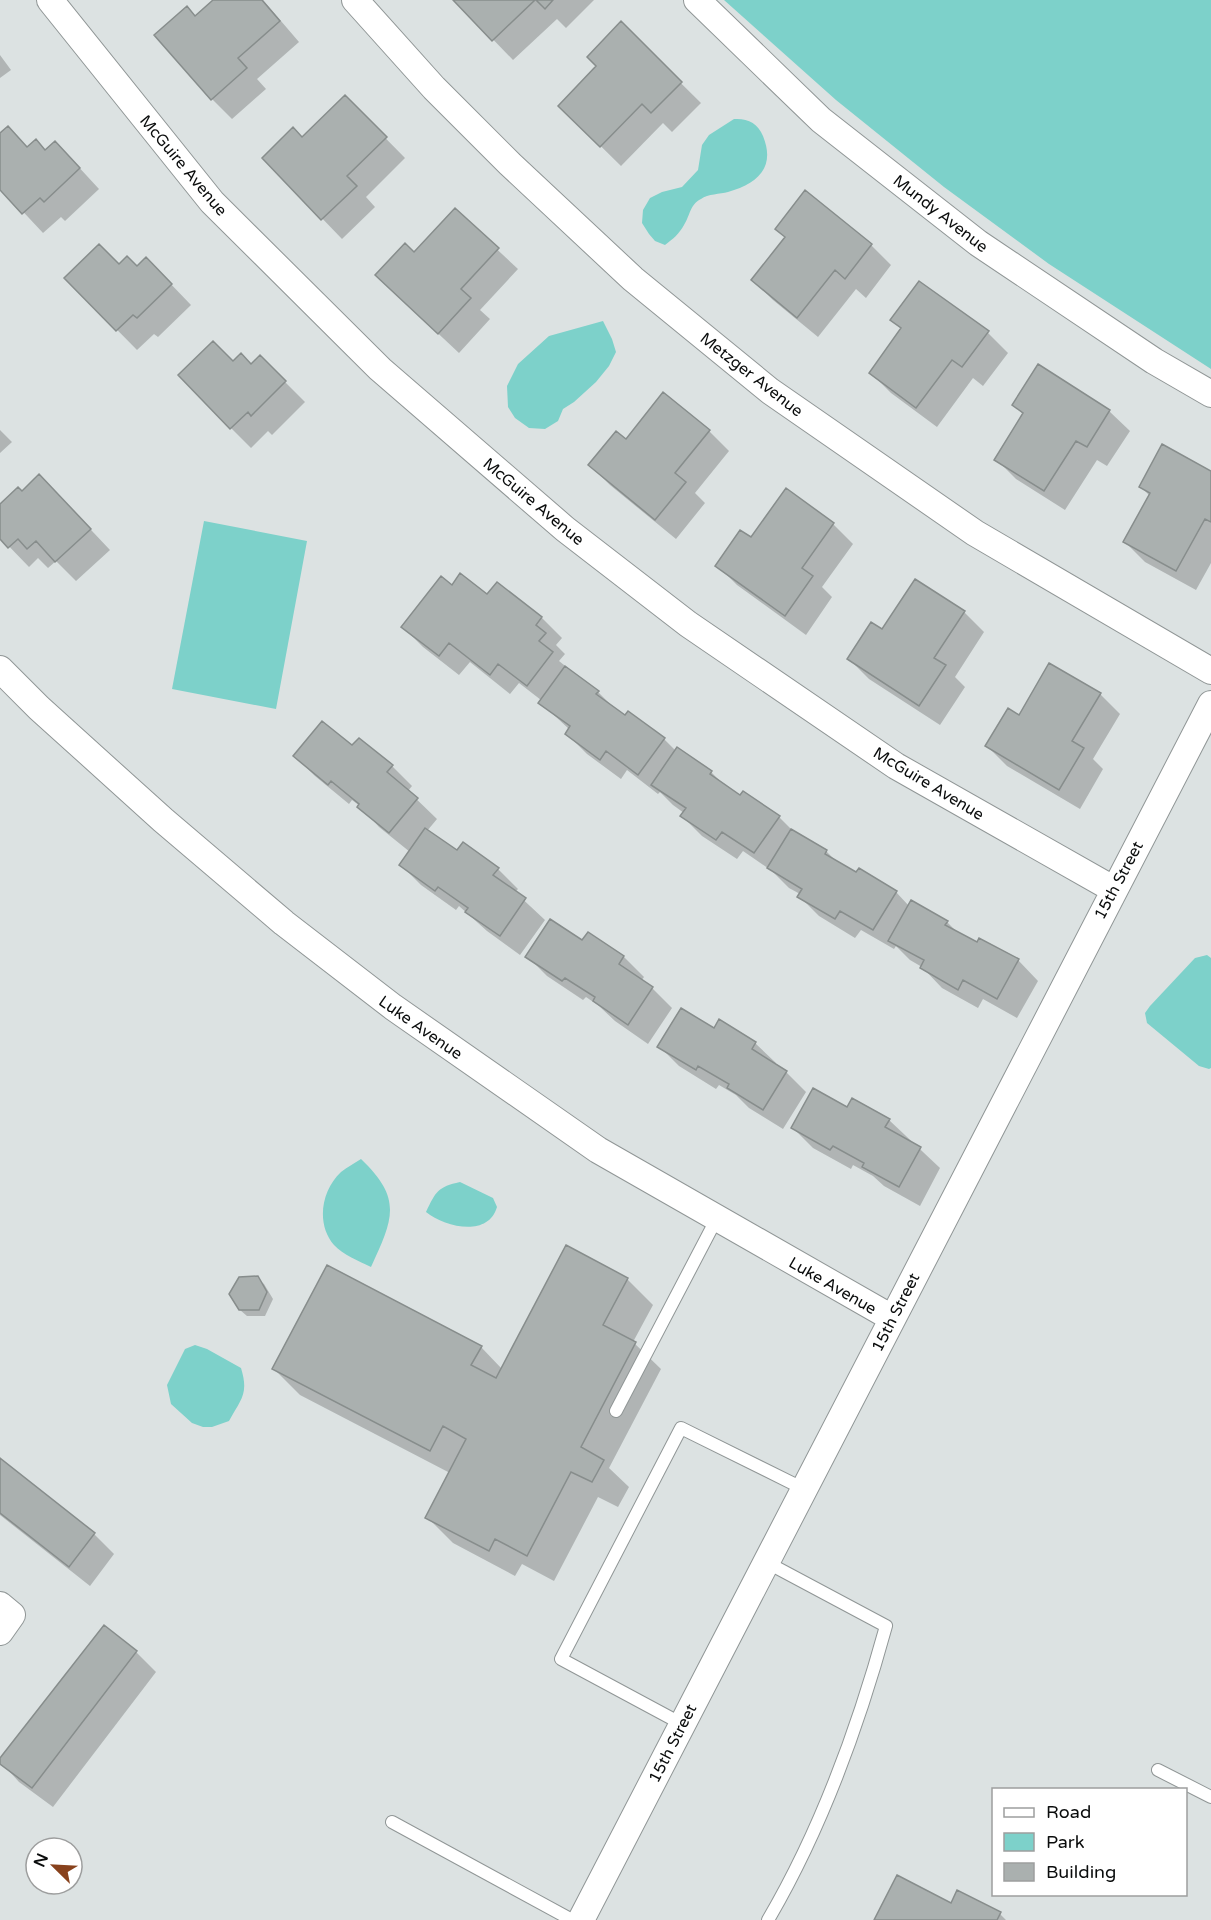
<svg xmlns="http://www.w3.org/2000/svg" width="1211" height="1920" font-family="'Varela Round',sans-serif">
<rect width="100%" height="100%" fill="#dce2e2"/>
<!-- green -->
<path fill="#7dd1ca" d="M724,0h487v369l-162,-105 -105,-77 -108,-87z
M734,119c13,-1 24,4 29,17 13,32 -6,48 -35,56 -8,2 -20,2 -27,7 -11,5 -11,17 -17,26 -5,9 -11,14 -19,20l-10,-4 -6,-7 -7,-11 1,-13 7,-12 12,-6 20,-5 16,-17 4,-25 7,-10z
M603,321l9,18 4,13 -7,14 -13,16 -22,20 -11,7 -5,12 -13,8 -16,-1 -14,-10 -7,-11 -1,-21 11,-22 31,-28z
M204,521l103,20 -31,168 -104,-20z
M1207,955l4,3v110l-2,1 -10,-3 -52,-43 -2,-10 5,-7 45,-48z
M361,1159c42,40 32,60 10,108 -12,-6 -28,-12 -37,-22 -18,-21 -13,-54 7,-73 6,-5 14,-9 20,-13z
M460,1182l33,16 4,9c-9,31 -52,20 -71,5 10,-21 12,-25 34,-30z
M195,1345l12,4 34,19c8,26 0,31 -12,53l-17,6h-9l-11,-4 -21,-19 -4,-19 18,-36z"/>
<!-- shadow -->
<path fill="#0003" d="M216,0h47l36,42 -42,37 9,10 -34,30 -20,-20 -25,-91 9,9z
M455,0h139l-28,28 -9,-9 -44,41z
M621,24l80,79 -29,29 -9,-9 -42,43 -61,-60 38,-40z
M0,55l11,15 -11,8z
M345,97l60,61 -39,39 9,10 -33,32 -78,-81 38,-19z
M0,135l28,13 18,3 29,12 24,26 -34,32 -4,-4 -18,16 -43,-46z
M805,192l66,53 20,20 -25,33 -10,-9 -38,48 -45,-37 -20,-20 33,-42z
M455,210l63,59 -38,41 10,9 -31,34 -62,-58 17,-41z
M119,266l18,2 29,11 25,26 -33,32 -4,-3 -17,16 -71,-72z
M892,320l96,13 20,20 -25,33 -10,-8 -36,49 -46,-34 -20,-20 31,-44z
M260,357l45,45 -33,33 -4,-4 -17,17 -20,-20 2,-65 18,3z
M1038,366l71,45 21,20 -23,35 -10,-6 -32,50 -49,-31 -20,-20 28,-44 -10,-10z
M0,430l12,12 -12,11z
M709,431l20,20 -34,42 10,10 -29,36 -66,-54 -20,-20 36,-24z
M1211,473v90l-15,27 -51,-28 -20,-20 25,-46 -10,-10z
M22,493l37,3 51,54 -34,31 -20,-20 -8,7 -10,-10 -9,9 -29,-30v-31z
M833,524l20,20 -31,43 10,10 -26,38 -69,-50 -20,-20 34,-26z
M497,584l45,34 20,20 -6,7 9,9 -6,7 39,31 20,20 46,27 12,12 1,-1 34,22 16,16 52,29 16,16 31,18 13,13 57,28 13,14 38,16 11,11 20,11 40,16 20,21 -21,37 -34,-19 -5,9 -36,-20 -20,-21 -12,-7 -14,-14 -2,3 -33,-19 -6,8 -36,-22 -20,-20 1,-2 -11,-6 -17,-17 -29,-20 -6,8 -35,-23 -20,-20 2,-3 -11,-8 -13,-13 -2,2 -31,-24 -6,9 -34,-25 -20,-20 3,-4 -30,-28 1,-2 -22,-17 -9,11 -40,-32 -11,13 -36,-28 -20,-20 49,-40 35,9z
M964,612l20,20 -29,45 10,10 -25,38 -71,-46 -20,-20 33,-28z
M1100,694l20,20 -27,45 10,10 -23,40 -73,-43 -20,-20 32,-29z
M352,748l40,18 20,20 -4,5 29,28 -10,12 30,22 41,16 20,20 -3,3 30,28 -25,35 -33,-24 -28,-25 -3,4 -35,-25 -20,-20 9,-13 -31,-25 -19,-21 -8,-6 -3,4 -34,-28 -20,-20z
M589,934l35,23 20,20 -3,4 11,7 20,20 -24,36 -33,-23 -16,-15 -13,-9 -3,3 -36,-24 -20,-20 56,-14z
M715,1030l40,13 21,20 -2,2 12,7 20,20 -23,37 -34,-21 -13,-13 -17,-10 -3,4 -37,-23 -20,-20z
M852,1100l37,20 51,48 -20,38 -36,-20 -11,-10 -20,-11 -2,4 -38,-21 -20,-20 55,-19z
M257,1278l7,6 9,15 -8,17h-18l-7,-6z
M627,1279l26,26 -20,37 28,27 -52,99 20,19 -11,20 -20,-10 -44,84 -32,-17 -7,12 -62,-33 -26,-26 23,-44 -150,-78 -26,-26 207,-22 21,22z
M0,1460l94,74 20,20 -24,32 -90,-71z
M104,1627l32,25 20,20 -103,135 -34,-25 -19,-21z
M952,1905l48,9 6,6h-130z"/>
<!-- building -->
<path fill="#aab0af" stroke="#878d8c" stroke-width="1.5" d="M213,0h49l18,21 -42,37 9,10 -36,32 -57,-65 33,-29 8,10z
M453,0h82l-43,41z
M536,0h17l-8,9z
M621,21l61,61 -31,31 -9,-9 -42,43 -42,-41 38,-40 -9,-9z
M345,95l42,42 -40,39 10,10 -36,34 -59,-62 31,-31 9,10z
M8,126l19,21 9,-8 9,11 10,-9 25,27 -36,34 -4,-4 -18,16 -22,-24v-57z
M805,190l67,54 -27,35 -10,-9 -38,48 -46,-38 34,-43 -10,-8z
M455,208l44,40 -38,41 10,9 -33,36 -63,-59 30,-32 9,9z
M99,244l20,20 8,-8 10,10 9,-9 26,27 -35,34 -4,-3 -17,16 -52,-53z
M919,281l70,50 -27,36 -10,-7 -36,48 -47,-35 32,-45 -11,-8z
M213,341l20,20 8,-8 10,11 9,-9 26,26 -35,35 -3,-4 -18,17 -52,-54z
M1038,364l72,46 -23,37 -11,-6 -32,50 -50,-31 29,-47 -11,-8z
M663,392l47,38 -35,43 11,9 -31,38 -67,-55 28,-34 10,8z
M1162,444l49,27v51l-6,-3 -29,52 -53,-29 27,-49 -11,-6z
M39,474l52,55 -36,33 -19,-21 -9,8 -9,-10 -10,9 -8,-9v-35l18,-17 4,4z
M786,488l48,35 -32,45 11,8 -28,40 -70,-50 25,-36 11,7z
M460,573l27,21 10,-12 45,35 -6,8 10,8 -7,8 14,11 -26,34 -29,-22 -8,11 -41,-32 -10,13 -38,-29 40,-51 11,9z
M915,579l50,32 -31,47 12,7 -27,41 -72,-47 24,-37 11,7z
M1049,663l52,30 -29,48 12,7 -25,42 -74,-44 23,-38 11,7z
M565,666l34,25 -3,3 29,21 3,-4 37,27 -27,37 -32,-24 -6,9 -35,-26 5,-8 -32,-23z
M322,721l30,24 7,-7 34,27 -6,7 31,26 -29,35 -32,-26 2,-3 -28,-23 -3,4 -35,-29z
M677,747l35,24 -2,3 30,21 3,-4 37,25 -26,37 -32,-21 -6,8 -36,-24 6,-8 -35,-23z
M425,828l32,22 6,-8 36,26 -6,7 33,23 -26,38 -35,-24 3,-4 -30,-21 -3,4 -36,-26z
M791,829l36,21 -2,4 31,18 3,-4 38,23 -24,39 -33,-19 -5,8 -38,-22 5,-8 -35,-21z
M911,900l37,21 -3,4 32,17 2,-4 40,21 -22,40 -34,-19 -5,10 -38,-22 4,-8 -36,-19z
M550,919l32,21 6,-8 36,24 -5,8 34,23 -25,38 -35,-24 2,-4 -30,-19 -3,3 -37,-24z
M681,1008l33,20 5,-9 37,23 -4,7 35,22 -24,39 -36,-22 2,-4 -31,-18 -2,4 -39,-23z
M813,1088l34,19 5,-9 38,21 -5,8 36,20 -22,40 -37,-20 2,-4 -31,-17 -3,4 -39,-22z
M566,1245l62,33 -25,47 33,17 -55,105 23,13 -7,13 -5,9 -21,-10 -44,84 -32,-17 -6,12 -64,-33 41,-79 -23,-13 -13,25 -158,-82 55,-104 155,81 -11,19 25,13z
M258,1276l9,16 -8,18h-20l-10,-16 10,-17z
M0,1458l95,75 -26,34 -69,-54z
M104,1625l33,26 -105,137 -32,-24v-6z
M897,1875l54,28 6,-13 44,22 -4,8h-123z"/>
<g fill="none" stroke-linecap="round" stroke-linejoin="round">
<!-- lane casing -->
<g stroke="#909696" stroke-width="14">
<path id="lane" d="M616,1411l101,-193
M766,1562l120,64c-28,102 -64,202 -118,294
M682,1724l-121,-65 120,-231 123,61
M1158,1770l53,27
M392,1822l180,98"/>
</g>
<!-- street casing -->
<g stroke="#909696" stroke-width="28">
<path id="street" d="M50,0l162,202 168,167 185,160 123,95 208,142 217,123
M355,0l79,88 76,76 123,115 137,112 205,142 236,138
M697,0l124,120 157,123 176,118 57,33
M0,669l39,39 124,112 121,103 109,84 205,143 294,168
M0,1605l12,10 -12,17
M581,1920l630,-1216"/>
</g>
<!-- lane -->
<use href="#lane" stroke="#fff" stroke-width="12"/>
<!-- street -->
<use href="#street" stroke="#fff" stroke-width="26"/>
</g>
<g text-anchor="middle" stroke-width="5" stroke-linejoin="round" paint-order="stroke">
<!-- street labels -->
<g font-size="16" fill="#0a0c0c" stroke="#fff">
<text transform="translate(184 165) rotate(50)" y="6">McGuire Avenue</text>
<text transform="translate(941 213) rotate(38)" y="6">Mundy Avenue</text>
<text transform="translate(752 374) rotate(38)" y="6">Metzger Avenue</text>
<text transform="translate(534 501) rotate(40)" y="6">McGuire Avenue</text>
<text transform="translate(929 783) rotate(31)" y="6">McGuire Avenue</text>
<text transform="translate(1118 880) rotate(-62)" y="6">15th Street</text>
<text transform="translate(421 1027) rotate(35)" y="6">Luke Avenue</text>
<text transform="translate(833 1285) rotate(30)" y="6">Luke Avenue</text>
<text transform="translate(895 1312) rotate(-63)" y="6">15th Street</text>
<text transform="translate(672 1743) rotate(-63)" y="6">15th Street</text>
</g>
</g>
<!-- legend -->
<rect x="992" y="1788" width="195" height="108" fill="#ffffff" stroke="#9d9e9e" stroke-width="1.5"/>
<rect x="1004" y="1808" width="30" height="9" fill="#ffffff" stroke="#9d9e9e" stroke-width="1.5"/>
<text x="1046" y="1818" font-size="18" fill="#0a0c0c">Road</text>
<rect x="1004" y="1833" width="30" height="18" fill="#7dd1ca" stroke="#9d9e9e" stroke-width="1.5"/>
<text x="1046" y="1848" font-size="18" fill="#0a0c0c">Park</text>
<rect x="1004" y="1863" width="30" height="18" fill="#aab0af" stroke="#9d9e9e" stroke-width="1.5"/>
<text x="1046" y="1878" font-size="18" fill="#0a0c0c">Building</text>
<!-- north arrow -->
<g transform="translate(54 1866) rotate(294)"><circle r="28" fill="#ffffff" stroke="#9d9e9e" stroke-width="1.5"/>
<path d="M0-4.5L10 22L0 15L-10 22Z" fill="#88421d"/>
<text y="-9" font-size="16" font-weight="bold" text-anchor="middle" fill="#0a0c0c">N</text>
</g>
</svg>
